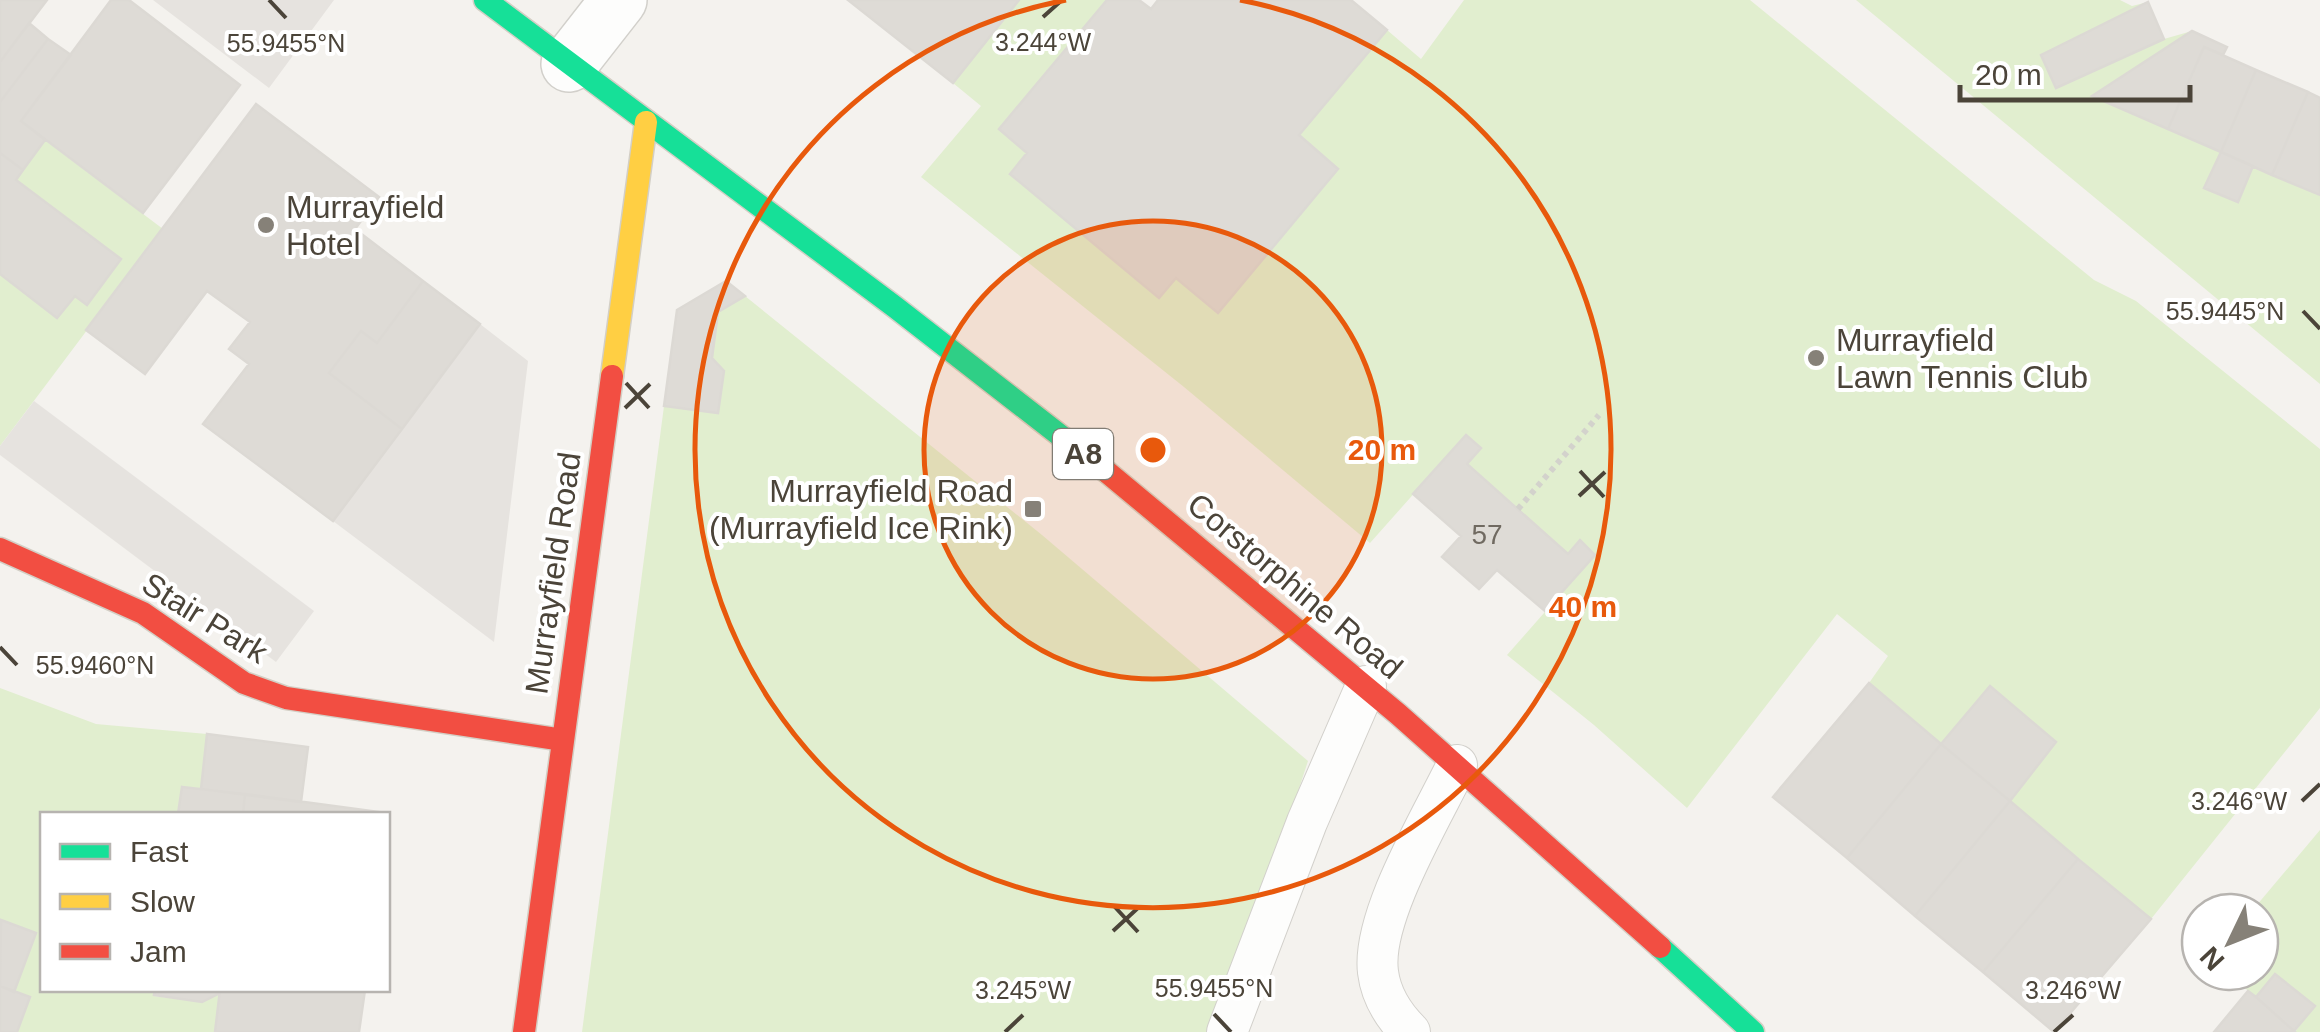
<svg xmlns="http://www.w3.org/2000/svg" width="2320" height="1032" font-family="Helvetica,sans-serif">
<rect width="100%" height="100%" fill="#f4f2ee"/>
<!-- green -->
<path fill="#e1eecf" d="M1019,0h88l-107,129 27,24 -17,21 148,124 18,-20 42,34 120,-143 -39,-34 88,-105 34,29 43,-59h286l344,280 42,21 184,148v259l-169,211 -141,-118 46,-59 -115,2 -72,-61 19,-27 -51,-42 -150,194 -93,-83 -87,-70 88,-100 -15,-15 -12,14 -101,-90 14,-16 -15,-13 -96,108 -186,-156 -263,-210 60,-71 -28,-23z
M1856,0h264l12,6 16,-4 -106,52 15,33 107,-48 28,-8 -99,65 128,56 -16,37 33,13 15,-36 67,29v189z
M45,140l118,89 -163,217v-172l57,44 18,-22 13,8 33,-44 -105,-80z
M745,296l297,239 266,226 -89,271h-637l82,-626 54,7 6,-42 -12,-13 6,-46z
M0,688l96,36 111,10 -6,55 -18,-2 -5,27h-136v176h113l-1,6 48,6 18,-9 -5,39h-198l-3,-40 22,-59 -34,-13 -2,3z
M2320,830v202h-25l19,-26 -38,-32 -20,23 -31,-25h35v-60h-9z"/>
<!-- parking -->
<path fill="#e6e3df" d="M153,0h181l-65,88z
M480,324l48,37 -34,281 -161,-121z
M34,401l280,210 -38,51 -276,-207v-9z"/>
<!-- building -->
<path fill="#dedbd6" stroke="#dcd9d4" stroke-width="2.5" d="M0,0h47l-47,62z
M111,0h18l111,85 -97,128 -122,-92z
M848,0h171l-66,83z
M1107,0h32l12,9 7,-9h193l36,30 -88,105 39,34 -120,144 -42,-35 -17,20 -149,-124 17,-21 -28,-24z
M2148,2l16,37 -108,49 -15,-33z
M29,23l19,16 -48,63v-40z
M2192,31l35,16 -4,8 -19,-8 -36,82 -76,-33z
M48,39l23,16 -50,66 24,19 -22,30 -23,-17v-51z
M2204,47l52,23 -35,82 -53,-23z
M2256,70l52,22 -36,83 -51,-23z
M2308,92l12,6v97l-48,-20z
M256,104l123,93 -24,32 68,52 -46,62 -16,-12 -32,42 73,56 -69,92 -130,-97 46,-60 -20,-15 21,-27 -43,-31 -62,83 -59,-44z
M2221,152l32,14 -15,36 -34,-14z
M0,153l23,17 -7,10 105,79 -34,46 -12,-9 -18,22 -57,-44z
M423,281l57,43 -78,105 -73,-56 32,-42 16,12z
M726,281l19,15 -27,16 -6,46 12,13 -6,42 -54,-7 13,-96z
M1466,435l15,13 -14,16 101,90 12,-14 15,15 -50,56 -48,-41 -18,19 -37,-32 19,-21 -48,-42z
M1869,683l72,61 -94,114 -74,-61z
M1990,686l66,56 -46,59 -69,-57z
M207,734l101,13 -7,55 -100,-13z
M1941,744l69,57 -95,115 -68,-58z
M182,787l63,7 -2,20h-65z
M245,794l142,19v1h-144z
M2010,801l68,58 -95,113 -68,-56z
M2078,859l73,60 -97,113 -71,-60z
M1,920l35,13 -22,59 -14,-6z
M2275,974l40,32 -21,25 -38,-34z
M0,986l30,11 -13,35h-17z
M155,990h65v3l-18,9 -48,-7z
M220,990h145l-6,42h-144z
M2248,991l8,6 39,35h-81z"/>
<g fill="none" stroke-linecap="round" stroke-linejoin="round">
<!-- lane casing -->
<g stroke="#d2d0cb" stroke-width="42">
<path id="lane" d="M1227,1032l80,-210 59,-136
M1410,1032c-17,-17 -29,-36 -32,-60 -7,-55 54,-155 79,-207"/>
</g>
<!-- street casing -->
<g stroke="#d2d0cb" stroke-width="58">
<path id="street" d="M569,64l50,-64"/>
</g>
<!-- fast casing -->
<g stroke="#d3cfc5" stroke-width="25">
<path id="fast" d="M485,0l410,307 212,165
M1660,947l93,85"/>
</g>
<!-- slow casing -->
<g stroke="#d3cfc5" stroke-width="25">
<path id="slow" d="M612,376l34,-254"/>
</g>
<!-- jam casing -->
<g stroke="#d3cfc5" stroke-width="25">
<path id="jam" d="M1107,472l291,242 262,233
M0,549l143,64 101,70 42,15 277,42
M524,1032l88,-656"/>
</g>
<!-- path -->
<path stroke="#d3d2cc" stroke-width="6" stroke-dasharray="5 5" stroke-linecap="butt" d="M1518,509l81,-94"/>
<!-- lane -->
<use href="#lane" stroke="#fdfdfc" stroke-width="40"/>
<!-- street -->
<use href="#street" stroke="#fdfdfc" stroke-width="55"/>
<!-- fast -->
<use href="#fast" stroke="#16e098" stroke-width="22"/>
<!-- slow -->
<use href="#slow" stroke="#ffcf43" stroke-width="22"/>
<!-- jam -->
<use href="#jam" stroke="#f24e42" stroke-width="22"/>
</g>
<!-- ticks -->
<path fill="none" stroke="#4b4439" stroke-width="4" d="M269,0l17,18M1043,17l19,-17M2303,311l17,18M626,383l23,25M625,408l25,-24M1580,471l24,26M1579,496l26,-24M0,647l17,18M2302,801l18,-17M1114,906l24,26M1113,931l26,-24M1214,1014l17,18M1005,1032l18,-17M2054,1032l19,-17"/>
<!-- distance rings -->
<circle cx="1153" cy="450" r="229" fill="#e8590c" fill-opacity=".12"/>
<g fill="none" stroke="#e8590c" stroke-width="5">
<circle cx="1153" cy="450" r="229"/>
<path d="M1240 0A458 458 0 1 1 1066 0"/>
</g>
<!-- markers -->
<g fill="#868178" stroke="#fff" stroke-width="4">
<circle cx="266" cy="225" r="10"/>
<circle cx="1816" cy="358" r="10"/>
<rect x="1023" y="499" width="20" height="20" rx="5"/>
</g>
<g text-anchor="middle" stroke-width="8" stroke-linejoin="round" paint-order="stroke">
<!-- number labels -->
<g font-size="28" fill="#706a61">
<text x="1487" y="544">57</text>
</g>
<!-- shield labels -->
<rect fill="#fff" stroke="#817c74" stroke-width="2.5" x="1053" y="429" width="60" height="50" rx="8"/>
<g font-size="30" font-weight="bold" fill="#4b4439">
<text x="1083" y="464">A8</text>
</g>
<!-- poi labels -->
<g font-size="32" fill="#4b4439" stroke="#fff" text-anchor="start">
<text x="286" y="218">Murrayfield<tspan x="286" dy="37">Hotel</tspan></text>
<text x="1836" y="351">Murrayfield<tspan x="1836" dy="37">Lawn Tennis Club</tspan></text>
<text x="1013" y="502" text-anchor="end">Murrayfield Road<tspan x="1013" dy="37">(Murrayfield Ice Rink)</tspan></text>
</g>
<!-- street labels -->
<g font-size="32" fill="#4b4439" stroke="#fff">
<text transform="translate(553 573) rotate(-82)" y="11">Murrayfield Road</text>
<text transform="translate(1295 586) rotate(40)" y="11">Corstorphine Road</text>
<text transform="translate(205 618) rotate(32)" y="11">Stair Park</text>
</g>
</g>
<g font-size="25" text-anchor="middle" fill="#4b4439" stroke="#fff" stroke-width="8" stroke-linejoin="round" paint-order="stroke">
<text x="1043" y="51">3.244°W</text>
<text x="286" y="52">55.9455°N</text>
<text x="2225" y="320">55.9445°N</text>
<text x="95" y="674">55.9460°N</text>
<text x="2239" y="810">3.246°W</text>
<text x="1214" y="997">55.9455°N</text>
<text x="1023" y="999">3.245°W</text>
<text x="2073" y="999">3.246°W</text>
</g>
<circle cx="1153" cy="450" r="15" fill="#e8590c" stroke="#fff" stroke-width="5"/>
<g font-size="30" text-anchor="middle" font-weight="bold" fill="#e8590c" stroke="#fff" stroke-width="8" stroke-linejoin="round" paint-order="stroke">
<text x="1382" y="460">20 m</text>
<text x="1583" y="617">40 m</text>
</g>
<!-- legend -->
<rect x="40" y="812" width="350" height="180" fill="#ffffff" stroke="#b7b4b0" stroke-width="2.5"/>
<rect x="60" y="844" width="50" height="15" fill="#16e098" stroke="#b7b4b0" stroke-width="2.5"/>
<text x="130" y="862" font-size="30" fill="#4b4439">Fast</text>
<rect x="60" y="894" width="50" height="15" fill="#ffcf43" stroke="#b7b4b0" stroke-width="2.5"/>
<text x="130" y="912" font-size="30" fill="#4b4439">Slow</text>
<rect x="60" y="944" width="50" height="15" fill="#f24e42" stroke="#b7b4b0" stroke-width="2.5"/>
<text x="130" y="962" font-size="30" fill="#4b4439">Jam</text>
<!-- north arrow -->
<g transform="translate(2230 942) rotate(227)"><circle r="48" fill="#ffffff" stroke="#b7b4b0" stroke-width="2.5"/>
<path d="M0-8L18 38L0 25L-18 38Z" fill="#868178"/>
<text y="-15" font-size="28" font-weight="bold" text-anchor="middle" fill="#4b4439">N</text>
</g>
<!-- scale -->
<path d="M1960 85v15h230v-15" fill="none" stroke="#4b4439" stroke-width="5"/>
<text x="1975" y="85" font-size="30" fill="#4b4439" stroke="#ffffff" stroke-width="8" paint-order="stroke">20 m</text>
</svg>
